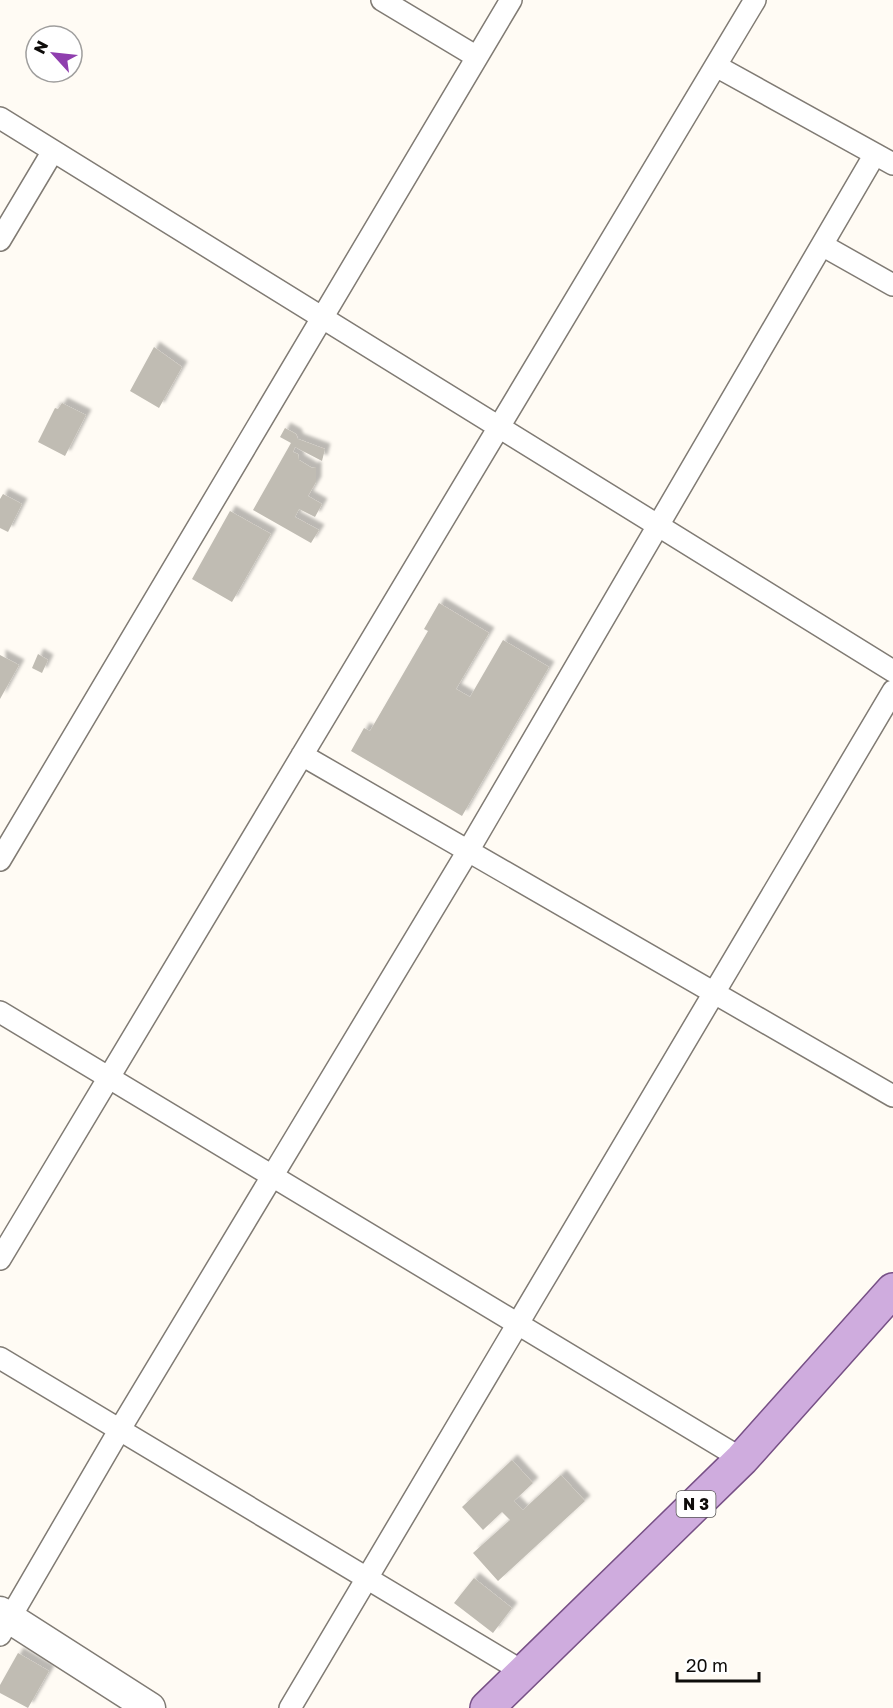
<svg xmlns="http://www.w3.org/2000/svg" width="893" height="1708" font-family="'Golos Text',sans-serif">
<defs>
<filter id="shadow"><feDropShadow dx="5.5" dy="-5.5" stdDeviation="1.5" flood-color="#0004"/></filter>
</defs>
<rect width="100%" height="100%" fill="#fffbf4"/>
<!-- building -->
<path fill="#c0bcb3" filter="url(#shadow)" d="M154,347l28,20 -23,41 -29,-17z
M62,403l24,12 -21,41 -27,-14 17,-34 3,1z
M285,428l11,6 2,5 27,10 -3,12 -27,-14 -2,5 5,2 1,6 13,8 4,-1v15l-8,14 14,8 -7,13 -16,-8 -4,8 24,13 -8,13 -58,-33 38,-67 -11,-6z
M3,494l19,10 -14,28 -8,-4v-29z
M230,511l41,23 -39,68 -40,-23z
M439,603l50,30 -33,56 14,8 33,-57 46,27 -87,149 -111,-65 13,-23 6,3 58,-100 -4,-2z
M38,654l10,6 -6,13 -10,-5z
M0,655l19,10 -19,34z
M512,1460l21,23 -19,18 9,9 38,-35 24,26 -87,80 -25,-28 37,-33 -8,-8 -19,18 -21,-23z
M474,1578l38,30 -19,25 -39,-30z
M18,1653l31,18 -21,37 -28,-15v-8z"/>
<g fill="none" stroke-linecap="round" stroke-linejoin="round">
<!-- street casing -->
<g stroke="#807b74" stroke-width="24">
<path id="street" d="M382,0l95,57
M716,66l177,98
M0,118l893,553
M0,240l53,-89
M822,245l71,40
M302,755l591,341
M0,860l511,-860
M0,1012l742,447
M0,1259l755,-1259
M0,1358l525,315
M0,1635l120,-206 348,-578 407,-697
M290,1708l603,-1017"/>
</g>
<!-- secondary casing -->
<g stroke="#807b74" stroke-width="33">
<path id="secondary" d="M0,1612l150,96"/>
</g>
<!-- primary casing -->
<g stroke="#775086" stroke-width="36">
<path id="primary" d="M487,1708l255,-249 151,-169"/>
</g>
<!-- street -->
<use href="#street" stroke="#fff" stroke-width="21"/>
<!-- secondary -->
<use href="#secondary" stroke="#fff" stroke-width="30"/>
<!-- primary -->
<use href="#primary" stroke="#cfacde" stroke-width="33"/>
</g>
<g text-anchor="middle" stroke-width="4.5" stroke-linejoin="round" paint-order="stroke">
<!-- shield labels -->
<rect fill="#fff" stroke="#565554" stroke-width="1.5" x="676.5" y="1491" width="39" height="26" rx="4.5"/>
<g font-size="16" font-weight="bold" fill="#0e0c0a">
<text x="696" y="1510">N 3</text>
</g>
</g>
<!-- north arrow -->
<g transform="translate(54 54) rotate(297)"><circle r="28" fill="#ffffff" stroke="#9f9e9d" stroke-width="1.5"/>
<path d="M0-4.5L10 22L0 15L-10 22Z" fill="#8f3eae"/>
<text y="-9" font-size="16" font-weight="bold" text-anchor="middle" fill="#0e0c0a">N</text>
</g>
<!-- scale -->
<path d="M677 1672v9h82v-9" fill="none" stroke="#0e0c0a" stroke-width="3"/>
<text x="686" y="1672" font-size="18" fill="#0e0c0a" stroke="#ffffff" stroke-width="4.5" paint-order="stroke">20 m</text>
</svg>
